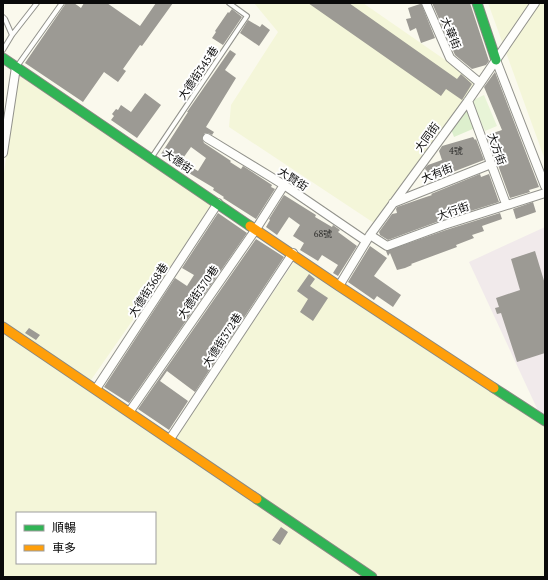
<svg xmlns="http://www.w3.org/2000/svg" width="548" height="580" font-family="'PT Serif','Noto Sans TC',serif">
<rect width="100%" height="100%" fill="#faf9ed"/>
<!-- industrial -->
<path fill="#f1eaeb" d="M545,227v186l-5,2 -71,-153z"/>
<!-- farmland -->
<path fill="#f4f6d9" fill-rule="evenodd" d="M254,3h109l114,79 -103,141 -145,-96 2,-22 47,-73z
M488,3h57v157z
M17,74l196,131 -122,175 -88,-58v-141z
M296,259l249,168v150h-165l-205,-140z
M3,330l363,247h-363zM17,513h138v50h-138z"/>
<!-- green -->
<path fill="#ddefcd" d="M467,107l8,21 -21,9 -3,-8z"/>
<!-- pitch -->
<path fill="#e8f4d7" d="M484,95l13,31 -12,5 -14,-30z"/>
<!-- building -->
<path fill="#9c9a94" fill-rule="evenodd" d="M66,3h8l7,5 3,-5h23l33,23 16,-23h17l-31,43 -2,-1 -17,24 3,2 -8,11 -14,-10 -21,30 -58,-39z
M308,3h41l108,76 4,-5 11,10 -10,16 -16,-11 -5,7z
M419,3h2l14,35 -14,5 -5,-15 -6,3 -4,-12 5,-1 -3,-10 12,-4z
M432,3h38l19,58 -3,4 -14,4 -17,-14z
M232,9l10,8 -19,28 -11,-7 4,-6 -1,-1 13,-19 1,1z
M248,20l12,7 2,-3 8,6 -11,16 -19,-13z
M230,50l6,4 -11,16 11,8 -30,49 8,5 -2,3 -4,-2h-3l-3,5 2,5 27,18 -1,1 11,7 2,-3 29,19 -1,2 4,2 -19,30 -33,-21 1,-1 -11,-7 1,-2 -37,-22 1,-2 -17,-10 27,-42h-1zM191,147l15,11 -8,13 -17,-10z
M495,72l44,115 -10,3 1,2 -20,6 -23,-63 15,-5 -18,-43z
M145,93l16,12 -24,33 -26,-18 3,-4 -2,-2 4,-5 2,1 3,-5 10,7z
M473,137l2,3 1,-1 8,21 -47,18 1,1 -8,3 -5,-14 3,-3 14,-5 -3,-9 3,-5z
M480,174l1,3 8,-3 10,28 -57,18 -54,20 -8,-5 -1,-3 13,-18 5,-1 -1,-4 1,-2 26,-9 9,-3 -1,-1z
M284,195l32,20 -1,2 17,10 1,-2 7,5 -2,2 19,14 -19,30 -5,-3 5,-8 -16,-10 -4,6 -18,-11 4,-7 -11,-7 7,-11 -11,-8 -12,18 -11,-8 4,-7 -1,-1z
M533,202l3,10 -20,7 -3,-10z
M218,213l29,20 -118,170 -25,-16 71,-109 12,8 7,-11 -12,-7z
M500,213l2,6 -20,7 2,5 -12,4 2,3 -18,7 1,2 -46,17 1,1 -7,3 -8,2 -7,-17 -2,3 -2,-5 60,-21z
M256,239l28,18 -89,135 -28,-21 -7,10 28,20 -19,29 -31,-21z
M370,246l17,12 -13,18 27,19 -8,12 -16,-11 -3,4 -26,-18z
M535,251l10,33v69l-28,9 -16,-49 -4,1 -2,-6 4,-1 -3,-9 24,-8 -9,-31z
M309,274l6,5 -5,7 18,12 -15,23 -13,-9 8,-13 -11,-8z
M29,328l11,7 -4,5 -11,-7z
M281,527l7,5 -8,13 -8,-5z"/>
<g fill="none" stroke-linecap="round" stroke-linejoin="round">
<!-- lane casing -->
<g stroke="#92928c" stroke-width="6">
<path id="lane" d="M3,17l2,2 7,16
M3,50l9,-15 25,-32
M18,65l44,-62
M152,157l95,-141 -18,-13"/>
</g>
<!-- street casing -->
<g stroke="#92928c" stroke-width="10">
<path id="street" d="M426,3l24,55 30,25
M496,60l49,126
M468,101l38,103
M207,138l77,47 82,56
M3,153l13,-86
M393,203l98,-39
M370,235l17,11 57,-21 101,-32
M339,286l31,-51 98,-134 67,-98
M96,389l122,-186
M130,411l126,-182 28,-44
M170,439l123,-186"/>
</g>
<!-- fast casing -->
<g stroke="#898883" stroke-width="11">
<path id="fast" d="M477,3l19,57
M3,58l247,168
M494,388l51,33
M257,499l115,78"/>
</g>
<!-- slow casing -->
<g stroke="#898883" stroke-width="11">
<path id="slow" d="M250,226l89,60 155,102
M3,327l254,172"/>
</g>
<!-- lane -->
<use href="#lane" stroke="#fefefc" stroke-width="4"/>
<!-- street -->
<use href="#street" stroke="#fefefc" stroke-width="8"/>
<!-- fast -->
<use href="#fast" stroke="#30b455" stroke-width="9"/>
<!-- slow -->
<use href="#slow" stroke="#ff9f0a" stroke-width="9"/>
</g>
<g text-anchor="middle" stroke-width="4" stroke-linejoin="round" paint-order="stroke">
<!-- number labels -->
<g font-size="9" fill="#2e2e2c">
<text x="456" y="154">4號</text>
<text x="323" y="237">68號</text>
</g>
<!-- street labels -->
<g font-size="11" fill="#0a0a0a" stroke="#fff">
<text transform="translate(451 33) rotate(67)" y="4">大華街</text>
<text transform="translate(198 73) rotate(-56)" y="4">大德街345巷</text>
<text transform="translate(427 137) rotate(-54)" y="4">大同街</text>
<text transform="translate(497 149) rotate(70)" y="4">大方街</text>
<text transform="translate(178 161) rotate(34)" y="4">大德街</text>
<text transform="translate(437 173) rotate(-22)" y="4">大有街</text>
<text transform="translate(293 179) rotate(33)" y="4">大賢街</text>
<text transform="translate(453 211) rotate(-19)" y="4">大行街</text>
<text transform="translate(148 290) rotate(-57)" y="4">大德街368巷</text>
<text transform="translate(198 292) rotate(-55)" y="4">大德街370巷</text>
<text transform="translate(222 340) rotate(-57)" y="4">大德街372巷</text>
</g>
</g>
<!-- border -->
<rect width="548" height="580" fill="none" stroke="#0a0a0a" stroke-width="8"/>
<!-- legend -->
<rect x="16" y="512" width="140" height="52" fill="#ffffff" stroke="#9d9d9d"/>
<rect x="24" y="525" width="20" height="6" fill="#30b455" stroke="#9d9d9d"/>
<text x="52" y="532" font-size="12" fill="#0a0a0a">順暢</text>
<rect x="24" y="545" width="20" height="6" fill="#ff9f0a" stroke="#9d9d9d"/>
<text x="52" y="552" font-size="12" fill="#0a0a0a">車多</text>
</svg>
